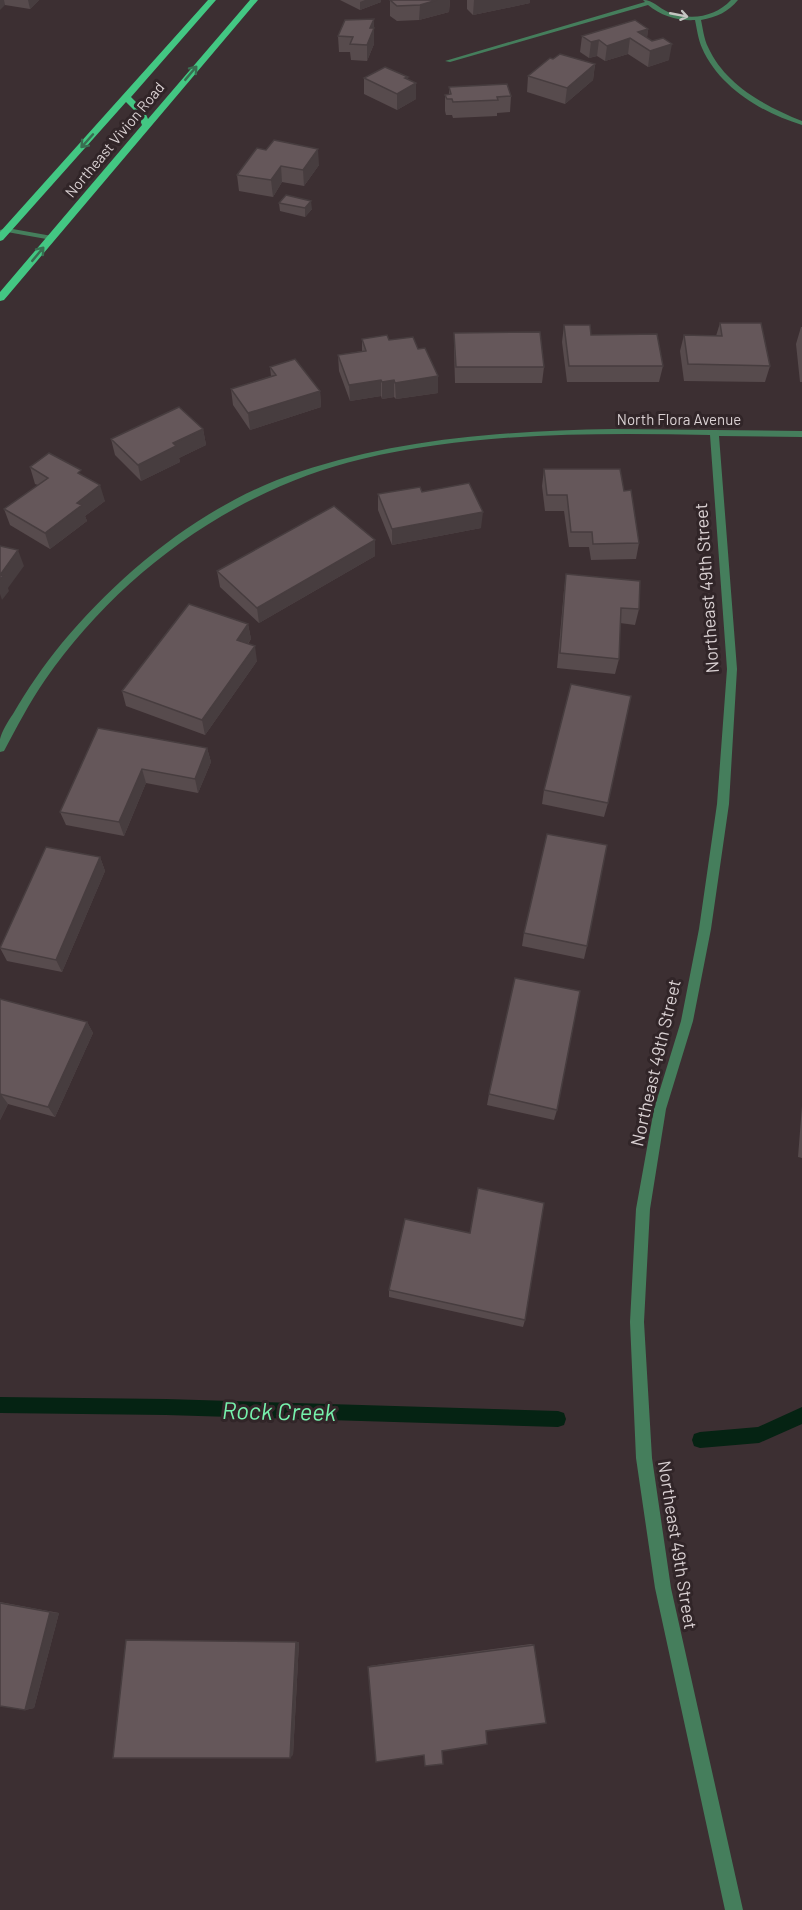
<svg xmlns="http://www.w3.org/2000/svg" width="802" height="1910" font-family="Barlow,sans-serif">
<rect width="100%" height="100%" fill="#3c2f32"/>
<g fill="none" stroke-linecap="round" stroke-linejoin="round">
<!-- stream -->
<path fill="#052313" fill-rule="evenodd" d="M0,1397l166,2 392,12 6,2 2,6 -2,6 -6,2 -392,-12 -166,-2z
M802,1407v17l-43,19 -59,5 -6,-2 -2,-6 2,-6 6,-2 58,-5z"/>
<!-- minor -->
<path fill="#457e5c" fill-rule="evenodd" d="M643,0c10,0 16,8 25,12 23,9 47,5 63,-12h7c-10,12 -21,17 -37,20 2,9 3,19 7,27 17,38 57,59 94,74v4c-40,-12 -83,-38 -100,-77 -4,-9 -5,-19 -7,-28 -17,1 -34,-4 -47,-15l-198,57 -5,-1 200,-59z
M7,228l45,8 4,2 -4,2 -45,-8 -7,2v-4z
M613,429l189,2v6l-83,-1 18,233 -8,135 -18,125 -18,92 -27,88 -16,100 -6,113 8,136 19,130 72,322h-18l-70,-322 -19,-130 -6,-136 6,-113 18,-100 27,-88 18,-92 18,-125 10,-135 -17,-234c-116,-2 -235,-3 -348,24 -127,30 -243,114 -317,221 -16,23 -28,47 -41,71l-4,1c0,-4 0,-9 0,-13 2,-8 8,-18 13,-25 14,-24 30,-48 49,-71 61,-73 145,-141 237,-171 102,-34 207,-41 314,-43z"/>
<!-- primary -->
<path fill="#43c783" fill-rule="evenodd" d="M208,0h8l-85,97 13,13 4,9 102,-119h8l-254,300 -4,1v-9l142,-167 -5,-12 -11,-11 -123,138 -3,1v-9z"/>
</g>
<!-- wall -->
<path fill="#574b4d" d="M0,0h39l-9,9 -25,-4z
M340,0h41v2l-21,8z
M390,0h60l-1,12 -30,8 -22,1 -7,-5z
M467,0h63v3l-57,12 -6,-6z
M374,19v25l-7,17 -16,-1 -1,-8h-11l-1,-16z
M648,29l-1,9 22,22 -21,7 -20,-13 -23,7 -8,-5 -8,2 -9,-6 2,-16z
M553,59l42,5 -2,16 -28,24 -38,-12 1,-16z
M364,78l52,21 -19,11 -33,-16z
M449,87l62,9 -1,16 -13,1v3l-44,2 -1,-3h-6l-1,-4v-16l4,-1z
M257,148l62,17 -15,21 -22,-4 -9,15 -34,-6 -2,-16z
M279,203l33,6 -7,8 -25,-6z
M720,323l50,43 -5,16 -81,-1 -4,-30 4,-16 32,1z
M564,325l27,10 72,31 -4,16h-92l-5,-40z
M801,327h1v55h-2l-4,-38z
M454,333l90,34 -2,16h-87l-1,-34z
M362,339l27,1 29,9 20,27v17l-42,6 -2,-2 -12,2 -1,-3 -31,5 -11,-30 -1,-16 24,-4z
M270,367l50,24 1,16 -71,23 -17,-25 -2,-16 40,-13z
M203,429l3,16 -27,13 1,4 -39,19 -26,-26 -4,-16z
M30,467l52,8 23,26 -20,15 2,5 -37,28 -40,-24 -6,-16 34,-24 -3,-1z
M544,469l80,22 15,52 -3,16 -45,1 -2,-13h-20l-5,-36h-19l-3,-25z
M422,492l59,36 -89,17 -14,-35v-16z
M375,540v16l-116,67 -39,-36 -3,-16z
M566,574l73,35 -4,16 -15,-2 -1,36 -4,15 -58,-6 7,-78z
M248,624l3,15 -3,5 9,17 -52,74 -79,-29 -4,-15z
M98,728l109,20 4,14 -13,31 -52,-10 -22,53 -58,-11 -6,-13z
M544,790l64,13 -4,14 -62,-13z
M100,857l5,14 -43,101 -55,-11 -7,-13z
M524,933l63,13 -3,13 -62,-13z
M0,999l87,23 6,11 -38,84 -47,-13 -8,16z
M489,1094l68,16 -3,10 -67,-15z
M802,1106v52l-4,-1z
M389,1290l136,30 -2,7 -134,-30z
M0,1602l59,11 -25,95 -9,2 -25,-4z
M126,1640l173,2 -6,113z
M531,1644l3,1 -48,86 -44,20 -74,-84 1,-1z"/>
<!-- shaded-wall -->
<path fill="#473d3f" d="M0,0h4l1,5 -5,5z
M28,0h11l-9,9z
M365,0h16v2l-21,8v-8z
M437,0h13l-1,12 -30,8 1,-15z
M474,0h56v3l-57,12z
M374,19v25l-7,17v-16l3,-17z
M648,29l-2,16 -8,-13z
M630,38l-2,16 -23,7 2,-15z
M599,40l-2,16 -8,2 2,-16z
M672,44l-3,16 -21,7 2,-16z
M595,64l-2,16 -28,24 2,-16z
M408,77v11l8,-5v16l-19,11v-16l8,-16z
M318,149l1,16 -15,21 -1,-16z
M281,166l1,16 -9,15 -2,-17z
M311,201l1,8 -7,8v-9z
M438,376v17l-42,6 -1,-16z
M381,380v16l-31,5 -1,-16z
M394,380v17l-12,2v-17z
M320,391l1,16 -71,23 -2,-17z
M203,429l3,16 -27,13 1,4 -39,19 -3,-16 35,-22z
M100,485l5,16 -20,15 2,5 -37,28 -5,-16 32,-30z
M483,512l-2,16 -89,17v-16z
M375,540v16l-116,67 -2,-15z
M18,550l6,16 -16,22 1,3 -7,9 -2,-6v-19z
M248,624l3,15 -12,16 -2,-15z
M255,646l2,15 -52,74 -3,-15z
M207,748l4,14 -13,31 -3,-14z
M142,769l4,14 -22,53 -5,-14z
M100,857l5,14 -43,101 -6,-12z
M87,1022l6,11 -38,84 -7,-10z
M0,1093l8,11 -8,16z
M50,1612l9,1 -25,95 -9,2z
M296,1642h3l-6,113 -3,3z"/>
<!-- building -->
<path fill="#65575a" stroke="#473d3f" stroke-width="1.5" d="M390,0h47l-17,5 -23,1z
M374,19l-4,9h4l-7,17 -17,-1 3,-7 -15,-1 7,-16z
M635,20l13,9 -10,3 14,9 11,-3 9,6 -22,7 -20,-13 -23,8 -8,-6 -8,2 -9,-6z
M560,54l35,10 -28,24 -39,-12 22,-18 3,1z
M385,67l23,10 -3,1 11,5 -19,11 -33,-16z
M507,84l4,12 -14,1 1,3 -45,2 -1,-3h-5l-2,-4 6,-1 -2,-7z
M274,140l44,9 -15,21 -22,-4 -10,14 -34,-5 20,-27 9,2z
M286,195l25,6 -6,7 -26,-5z
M720,323h41l9,43 -82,-2 -4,-29 38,1z
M564,325h26l1,10 66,-1 6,32h-94z
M540,332l4,35h-88l-2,-34z
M387,335l2,5 24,-3 5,12 7,-1 13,28 -43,7 -1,-3 -12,2 -1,-2 -32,5 -11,-30 28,-4 -4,-12z
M295,359l25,32 -72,22 -17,-24 45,-14 -6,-8z
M179,407l24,22 -30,14 3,3 -38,19 -27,-26z
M49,453l32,17 -3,3 22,12 -23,18 5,2 -37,28 -41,-24 44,-31 -18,-11z
M544,469h76l4,22 7,-1 8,53 -46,1 -1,-12h-21l-4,-37h-20z
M469,483l14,29 -91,17 -14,-35 42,-7 2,5z
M334,506l41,34 -118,68 -40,-37z
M0,546l18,4 -18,25 3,1 -3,3z
M566,574l74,7 -1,28 -18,-1 -2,51 -59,-6z
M189,604l59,20 -11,16 18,6 -53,74 -80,-29z
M571,684l60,12 -23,107 -64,-13z
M98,728l109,20 -12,31 -53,-10 -23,53 -59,-10z
M547,834l60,11 -20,101 -63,-13z
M46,847l54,10 -44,103 -56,-12z
M515,978l65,13 -23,119 -68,-16z
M0,999l87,23 -39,85 -48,-13z
M478,1188l66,15 -19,117 -136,-30 16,-71 65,14z
M0,1603l50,9 -25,98 -25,-4z
M126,1640l170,2 -6,116h-177z
M534,1645l12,78 -60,8 1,13 -45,7 1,13 -18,2 -1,-11 -48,7 -8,-95z"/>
<!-- one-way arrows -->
<defs><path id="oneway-shaft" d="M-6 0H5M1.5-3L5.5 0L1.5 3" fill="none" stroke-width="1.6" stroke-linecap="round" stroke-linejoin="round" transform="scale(1.5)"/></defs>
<use stroke="#c4c5c1" href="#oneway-shaft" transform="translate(679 15) rotate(11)"/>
<g stroke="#396e51">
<use href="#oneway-shaft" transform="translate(191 73) rotate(-50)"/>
<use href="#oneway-shaft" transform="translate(87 141) rotate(132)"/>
<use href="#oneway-shaft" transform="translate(38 254) rotate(-50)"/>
</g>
<g text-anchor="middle" stroke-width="6" stroke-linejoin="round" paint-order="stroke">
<!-- far-street labels -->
<g font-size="15" fill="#dad1d3" stroke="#312528">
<text transform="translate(115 140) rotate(-50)" y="5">Northeast Vivion Road</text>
<text x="679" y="425">North Flora Avenue</text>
</g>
<!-- street labels -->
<g font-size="18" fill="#dad1d3" stroke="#312528">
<text transform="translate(707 588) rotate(-94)" y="6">Northeast 49th Street</text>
<text transform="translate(656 1063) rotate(-77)" y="6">Northeast 49th Street</text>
<text transform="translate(677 1545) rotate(81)" y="6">Northeast 49th Street</text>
</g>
<!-- near-water labels -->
<g font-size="24" font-style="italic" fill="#76f1ac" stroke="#312528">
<text transform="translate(279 1412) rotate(1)" y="8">Rock Creek</text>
</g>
</g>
</svg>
